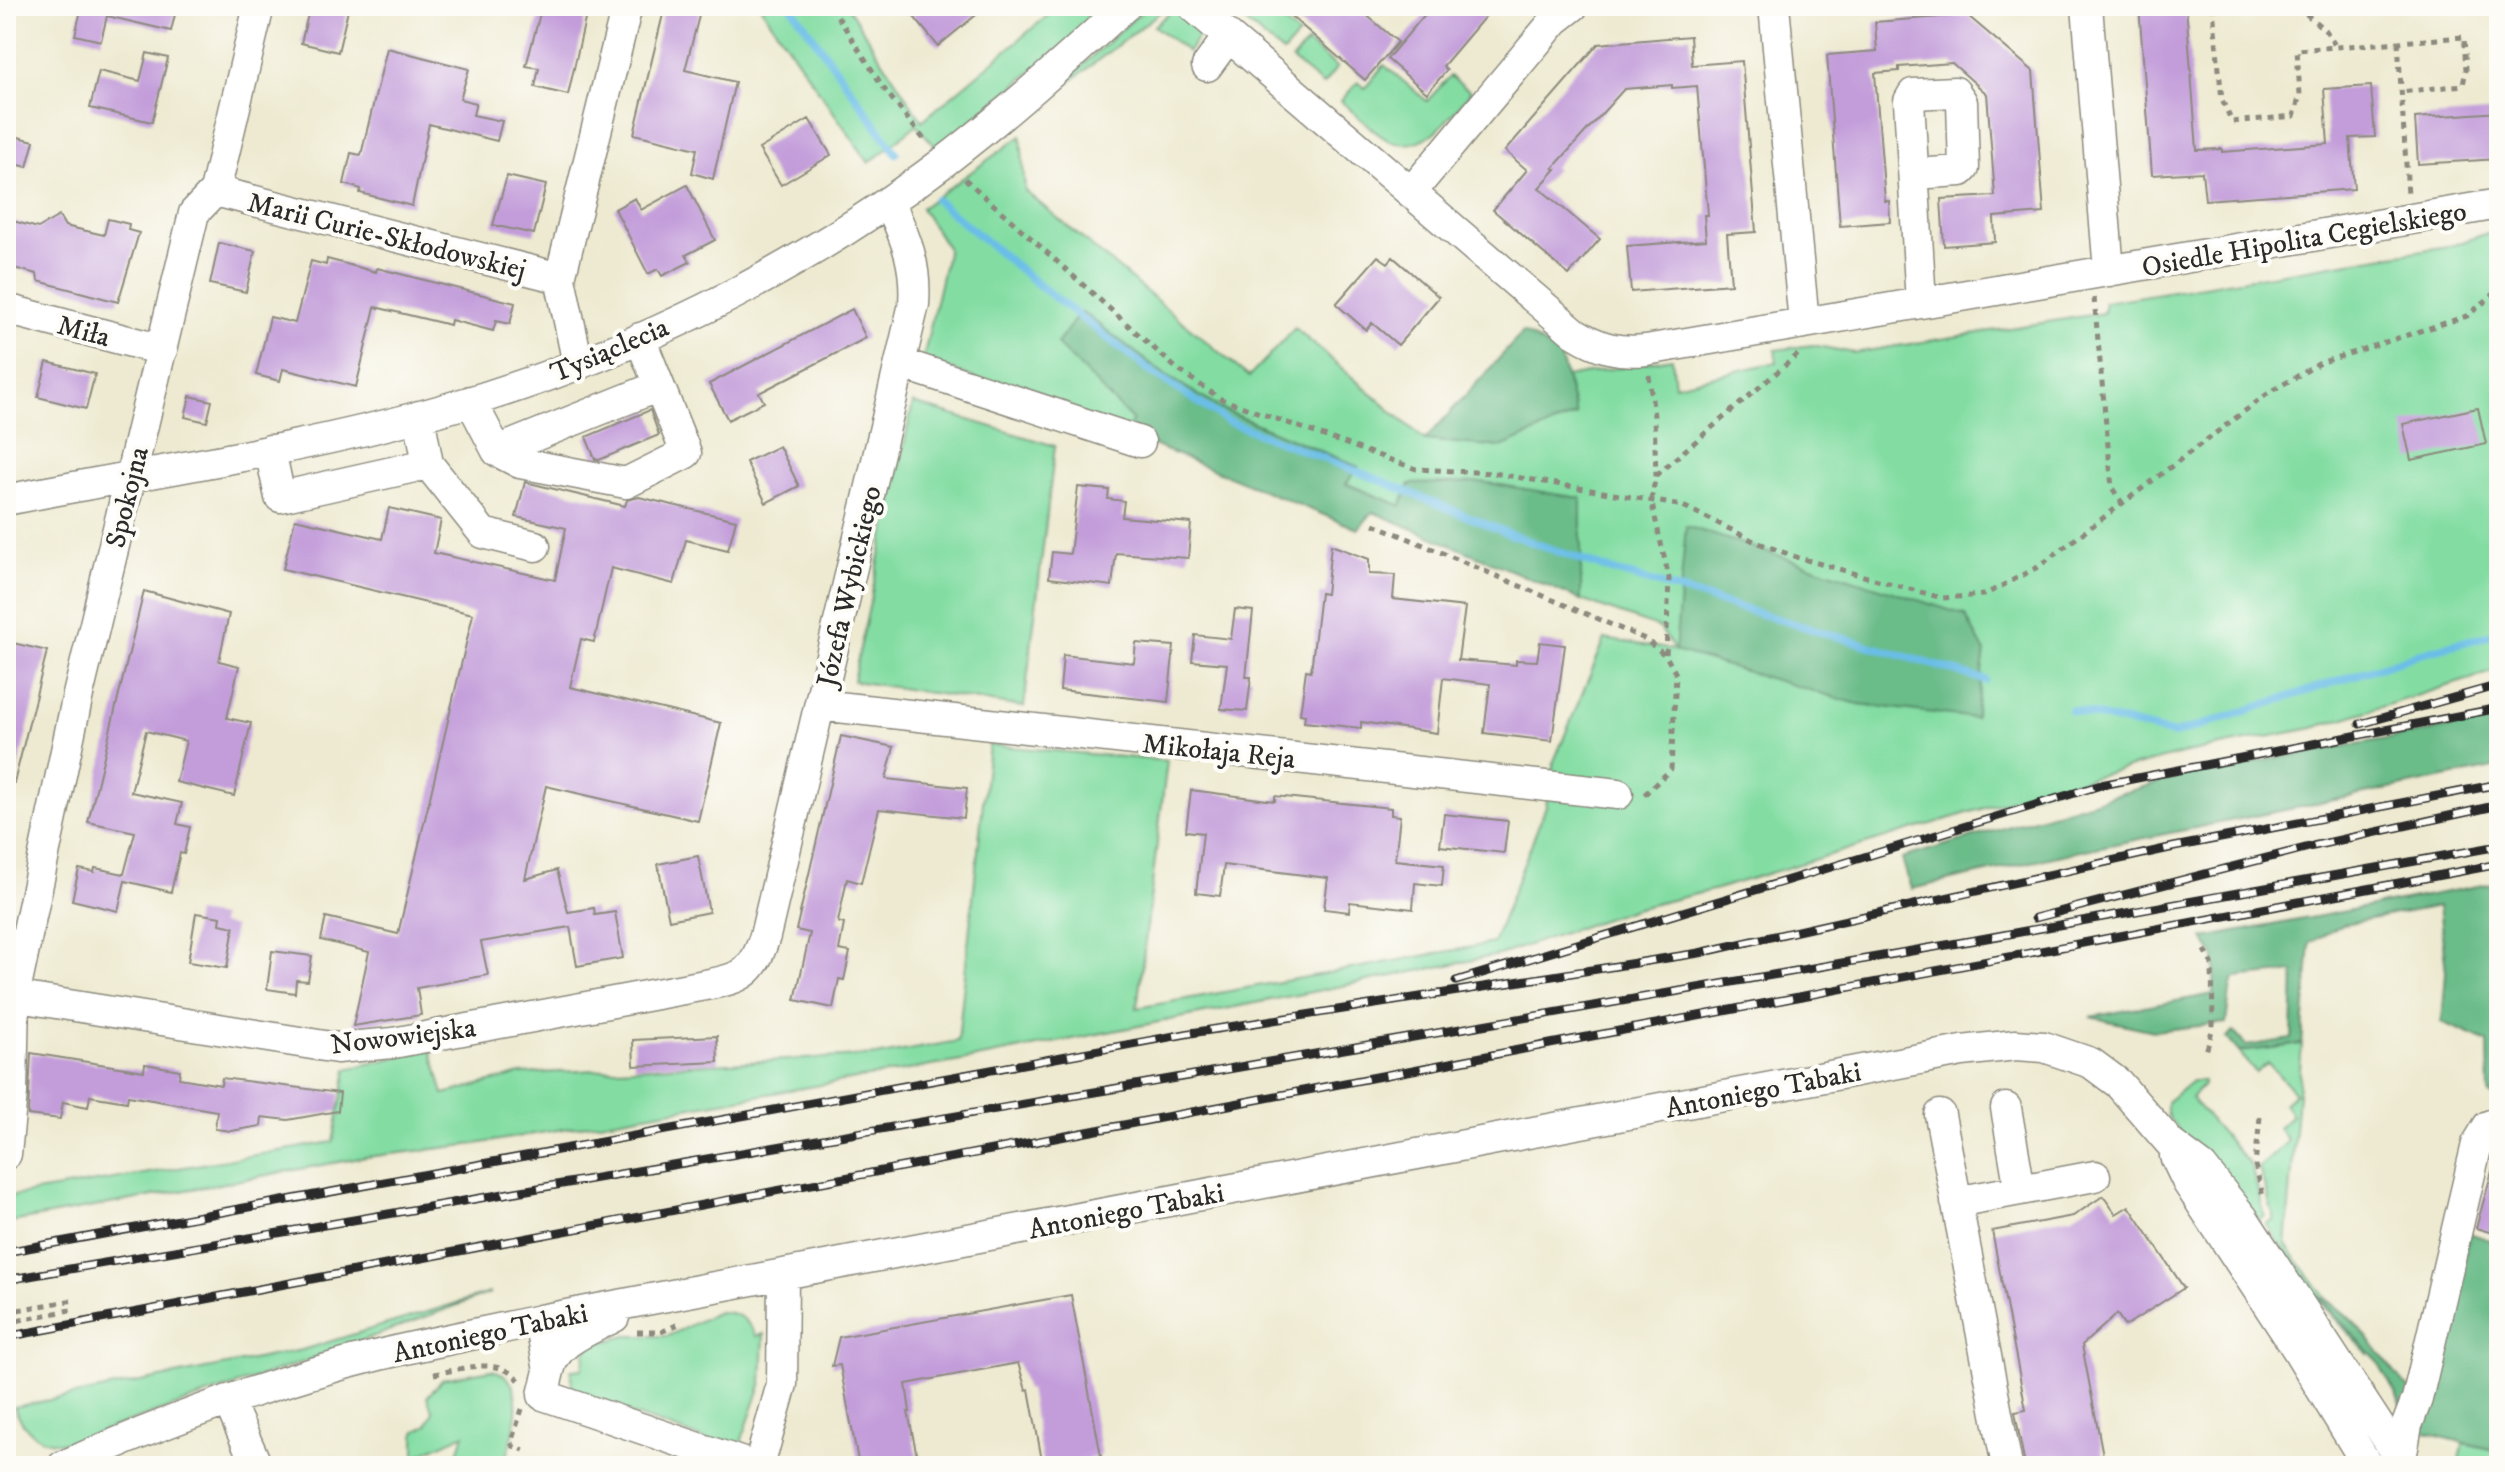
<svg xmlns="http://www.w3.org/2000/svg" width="2505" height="1472" font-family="'IM FELL DW Pica',serif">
<rect width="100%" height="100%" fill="#fdfcf7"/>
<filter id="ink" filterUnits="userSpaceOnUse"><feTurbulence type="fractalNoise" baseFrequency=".0125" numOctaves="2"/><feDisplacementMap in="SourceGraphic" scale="16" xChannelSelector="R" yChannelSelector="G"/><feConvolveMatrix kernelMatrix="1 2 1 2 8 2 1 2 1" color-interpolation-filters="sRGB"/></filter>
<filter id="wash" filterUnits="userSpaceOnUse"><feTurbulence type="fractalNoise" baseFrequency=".006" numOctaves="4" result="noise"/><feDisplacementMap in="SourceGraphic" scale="32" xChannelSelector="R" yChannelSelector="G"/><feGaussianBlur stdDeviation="1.8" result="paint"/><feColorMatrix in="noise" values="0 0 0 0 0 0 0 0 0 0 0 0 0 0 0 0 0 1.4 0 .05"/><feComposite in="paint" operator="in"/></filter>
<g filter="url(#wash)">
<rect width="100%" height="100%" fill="#eeead1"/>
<!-- green -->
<path fill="#83dda3" stroke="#578467" stroke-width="2" d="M760,6h87l75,115 137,-115h47l-46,42 -122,101 -22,-24 -47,38z
M1149,6h19l-132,102 106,-97z
M1226,6h72l-15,16 16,13 -16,18z
M1173,10l28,22 -13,20 -34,-26z
M1307,43l30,24 -14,18 -31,-25z
M1384,65l43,36 23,-25 21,16c-20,23 -45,63 -81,49 -15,-6 -36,-29 -49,-40l17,-19 7,6z
M1021,136l4,55 224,186 46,-49 130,112 75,7 76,-32 -10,-38 106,-19 3,27 102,-23 -2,-12 37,-5 42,8 249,-40 2,-11 349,-57 45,-16v441l-186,58 -127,25 -136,35 -333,101 -83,20 -135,46 -538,106 -485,83 -110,13 -360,66v-26l327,-55 14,-73 84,-20 13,45 77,-20 360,-19 77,-14 31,-296 178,16 -30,247 356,-65 53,-137 8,-45 51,-122 69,11 -14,-22 -79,-28 -1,-102 -170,-14 -8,22 -57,-23 13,-16 -137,-58 -58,-35 -105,-30 75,77 -9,12 -201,-74 25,-110 -27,-41z
M913,403l142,43 -31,261 -171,-26z
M2302,1044l-16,201 42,56 40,37v16l-50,-54 -52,-76 7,-3v-7l-14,-46 29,-27 -10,-13 14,-13 -8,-11 11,-11 -27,-30 -12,10 -17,-21z
M2192,1081h11v4l-12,13 60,68 14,50 -9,7 -86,-103 -3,-7v-11z
M490,1293l-167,62 -252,87c-29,3 -46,-8 -57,-35l288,-57z
M718,1312c20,0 29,6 38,24l8,-2 -2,48 -24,69 -165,-57 -2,-24 11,-1 4,-18 6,-6 34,-9h42z
M491,1370c41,6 22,69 13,96h-50l10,-32 -49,23v-25l12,-7 6,-13 -6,-15 16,-18z
M2464,1443l35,8v15h-41z"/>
<!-- forest -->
<path fill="#6abc89" stroke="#4a745a" stroke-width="2" d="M1081,311l82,62 58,36 137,58 -12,17 55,22 9,-22 72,-2 99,16v102l-208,-88 -15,17 -234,-96 9,-12 -76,-77z
M1523,332l37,22 16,61 -75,32 -76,-7z
M1686,526l279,89 20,37 -10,66 -117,-14 -183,-53z
M2499,719v48l-419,84 -169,38 -9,-31 285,-84z
M2499,882v218l-10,-5 -1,-53 -46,-20 4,-50 -7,-66 -95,18 -34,19 -8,101 -63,8 -12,-14 7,-6 12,14 46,-7 2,-67 -59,6 -4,6 -5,39 -72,8 -64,-14 124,-23 1,-36 -11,-20z
M2469,1233l30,10v208l-83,-20 -39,-71 -60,-64c50,20 71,86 117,113z"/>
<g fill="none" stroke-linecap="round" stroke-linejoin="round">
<!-- stream -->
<path stroke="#6bbee7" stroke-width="8" d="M791,6l105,147
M936,200l104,86 113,87 74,48 160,62 125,52 92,33 381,112
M2071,710l104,24 257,-84 67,-17"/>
</g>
<g id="blocks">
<!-- building -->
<path fill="#c39dda" d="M82,6h95l-6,25 -64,-15 -6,25 -26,-6z
M310,6h39l-11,46 -37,-9z
M542,6h46l-20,89 -33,-8 4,-19 -13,-2z
M665,6h30l-1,4 6,2 -15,58 50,12 -22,97 -21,-6 5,-24 -63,-15z
M905,6h82l-49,40z
M1279,6h77l42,36 -33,38z
M1432,6h62l-51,60 4,4 -20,23 -40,-34z
M2139,6h47l11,144 25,-1v3l106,-8 -4,-55 47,-3 4,51 -25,1 4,51 -149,11 -3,-28 -50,3z
M1967,15l66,56 11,142 -50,4 1,25 -51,4 -3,-47 54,-3 -8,-102 -35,-31 -53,4v4l-24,2 10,128h4l1,21 -50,4 -13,-171 50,-4 -2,-29z
M1690,36l2,29 50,-4 14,171 -29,2 4,50 -100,8 -4,-46 79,-6 -2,-25h4l-11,-129 -25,2v-3l-48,4 -71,79 3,1 -17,19 61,51 -31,36 -76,-65 34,-40 -22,-19 93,-107z
M387,48l82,21 -9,30 16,4 -3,12 29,6 -5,20 -68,-17 -17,82 -52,-13 1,-4 -17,-5 7,-31 10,2z
M147,53l21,5 -16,64 -62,-14 9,-37 41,10z
M2499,112v47l-81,5 -3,-46z
M809,119l22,36 -50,30 -22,-36z
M14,136l20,5 -7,26 -19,-5z
M507,176l39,9 -12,49 -41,-9z
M687,185l28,55 -29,15 4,7 -28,14 -4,-7 -10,5 -33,-65 20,-11 6,12z
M59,216l6,10 39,9 4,-16 21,5 -1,6 11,3 -21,69 -80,-21 -1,-7 -31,-8v-47l32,9z
M219,243l36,8 -9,41 -36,-8z
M1378,256l10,7 5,-6 46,40 -41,48 -26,-22 -6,7 -30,-26z
M327,259l49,13 1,-4 138,35 -5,21 -14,-3 -3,10 -42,-11 -1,5 -75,-18 -19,80 -73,-18 -3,12 -24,-6 14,-58 25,6 16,-62 15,4z
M852,309l14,29 -107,55 5,9 -36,18 -19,-36z
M47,362l48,12 -9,35 -48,-12z
M190,396l22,5 -5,21 -22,-5z
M2478,408l8,36 -75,16 -8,-36z
M650,410l9,25 -60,25 -4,-1 -9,-22z
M779,446l20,40 -33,17 -20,-41z
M525,482l100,24 2,-6 12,-3 97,23 -8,30 -42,-10 -12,44 -63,-16 -17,74 -13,-3 -11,48 151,36 -23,98 -152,-35 -21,93 32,-9 11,42 26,-4 1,7 20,-3 8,46 -46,8 -7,-39 -89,15 7,33 -71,13 4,27 -68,11 16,-74 -48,-12 5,-23 72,17 75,-320 -190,-45 12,-50 87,20 7,-31 52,12 -7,33 121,27 11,-52 -50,-11z
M1078,487l31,3 -1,9 16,2 -2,16 69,6 -3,35 -72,-5 -4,33 -63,-8 3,-26 18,2z
M1331,545l38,14v15l26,1 -2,24 72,8 -7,53 58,5v-5l21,1 3,-19 25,3 -13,96 -68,-8 6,-49 -47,-6 -6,55 -76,-11v6l-57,-6 1,-7 -5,-1 6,-44 5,1 9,-78 6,1z
M144,591l85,23 -10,47 20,5 -12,52 24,5 -17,73 -58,-14 10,-41 -40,-10 -15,61 51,11 -5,21 13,3 -6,27 -4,-1 -9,39 -46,-11 -7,30 -46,-11 7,-31 15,3 1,-4 29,6 11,-42 -47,-10z
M1235,609l18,2 -7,66h5l-4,34 -26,-2 6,-45 -35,-3 3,-26 36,4z
M13,643l34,8 -33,132 -8,-1v-121h3z
M1136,643l38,3 -6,56 -108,-12 3,-35 71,8z
M841,736l53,11 -8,32 81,9 -3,30 -85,-9 -18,74 -14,-4 -9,43 6,2 -5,26 11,2 -6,28 -5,-1 -6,29 -38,-8 15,-67 -14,-3z
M1191,790l84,11v-5l116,12v7l9,1 -5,44 49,5 -2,21 -27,-3 -2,26 -63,-7 -1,10 -25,-3 4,-31 -104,-13 -4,31 -24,-3 7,-60 -17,-2z
M1444,814l64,7 -4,32 -64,-7z
M698,856l11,56 -40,8 -11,-56z
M196,913l25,4 -1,7 14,3 -7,41 -39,-6z
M272,951l40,5 -4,25 -12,-1 -1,13 -28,-4z
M717,1036l1,26 -84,4 -1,-26z
M31,1053l113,18 1,-7 35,6 -1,8 42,7 1,-7 118,15 -2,18 -50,9 -26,-3 -1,9 -30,5 -16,-2 2,-18 -89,-15 -1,6 -37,-6 -2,11 -25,-5 -3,17 -32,-4z
M2493,1168l6,1v66l-23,-7z
M2103,1196l13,18 13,-8 55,82 -59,38 -8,-12 -35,31 23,121h-80l-10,-54 11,-2 -34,-179 81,-15z
M1071,1295l30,161 -44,10h-14l-14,-77 -3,1 -8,-27 -112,21 4,28h-2l11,54h-60l-19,-101 -8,1 7,-29z"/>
</g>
</g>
<g filter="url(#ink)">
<use href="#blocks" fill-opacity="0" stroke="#8c8a7e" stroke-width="2"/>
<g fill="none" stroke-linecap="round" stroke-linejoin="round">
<!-- minor casing -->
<g stroke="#8c8a7e" stroke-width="33">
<path id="minor" d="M1193,6l382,327c24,15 44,20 71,17l853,-146
M1774,6l30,317
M2087,6l22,265
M1207,66l21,-29
M1914,174l47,-3 3,-3 -2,-66 -7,-10 -42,2 -4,7 12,202
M215,191l345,87
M1412,191l143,-171 18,-14
M6,309l156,41
M900,363l240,79
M578,364l-18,-86 67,-272
M471,401l26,50 23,12 106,20 60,-30 -46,-115
M270,450l10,47 148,-33 -9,-48
M497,451l162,-65
M428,464l55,69 52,13
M6,500c145,-29 293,-49 436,-90 179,-51 354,-136 503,-249 63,-48 122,-101 180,-155
M820,705l798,89
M6,995l331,53 56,-5 312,-58c38,-7 48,-11 60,-49l149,-632c3,-42 -9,-66 -25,-103
M2006,1108l14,82
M1940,1115l67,351
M6,1154l6,-61 2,-96 63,-298 117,-486 21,-22 44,-185
M2175,1156l13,27 109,166 71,117
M1956,1202l139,-26
M540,1320l9,51 -6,24 209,71
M549,1371c6,-31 42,-41 65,-54
M228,1400l29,66
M2401,1459l6,-34 10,-26 60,-255 11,-18 11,-4
M63,1466c102,-45 207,-84 316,-111 53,-13 107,-23 161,-35l1422,-269 54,-6 28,2 47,16 27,20 53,61 31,23 41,51 162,248
M759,1466l23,-82 1,-109"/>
</g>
<!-- path -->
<path stroke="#8c8a7e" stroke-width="5" stroke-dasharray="6 6" stroke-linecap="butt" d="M831,6l54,84 41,52
M2215,6l-2,3 9,91 10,22 62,-6 6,-21 -3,-45 167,-13 2,33 -3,15 -62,7
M2297,6l30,26 9,15
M2398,42l10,153
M965,179l212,190 44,30 195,70 77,4 190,33 73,36 40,15 146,41 42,-3 54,-28 232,-175 50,-29 147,-47 32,-26
M2094,298l18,190 11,16
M1649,375l5,41 2,59 -5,25 18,78 -3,78
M1656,475l146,-124
M1374,524l271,115 21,17 10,18 -5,95 -28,27
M2205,950l7,13 1,64 -7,25
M2260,1117l-5,48 8,31
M6,1312l68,-12
M6,1323l69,-14
M637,1332h24l20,-9
M434,1374c29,-5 63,-18 85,6
M522,1409l-11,34 2,3 11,4"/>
<!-- minor -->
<use href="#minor" stroke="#fff" stroke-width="30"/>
<!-- rail casing -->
<g stroke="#2b2b2b" stroke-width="9">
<path id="rail" d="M2360,724l139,-39
M2035,918l278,-72 186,-41
M1456,981l645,-196 398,-77
M6,1252l1185,-219 508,-80 475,-106 325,-63
M6,1280l1975,-341 518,-93
M6,1337l2493,-473"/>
</g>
<!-- rail -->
<use href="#rail" stroke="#fdfcf7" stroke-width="6" stroke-dasharray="18" stroke-linecap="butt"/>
</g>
</g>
<g text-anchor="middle" stroke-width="8" stroke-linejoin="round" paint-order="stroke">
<!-- street labels -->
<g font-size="28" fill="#2b2b2b" stroke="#fdfcf7">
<text transform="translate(387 235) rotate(14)" y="10">Marii Curie-Skłodowskiej</text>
<text transform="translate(2304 238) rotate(-10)" y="10">Osiedle Hipolita Cegielskiego</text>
<text transform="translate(84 330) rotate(15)" y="10">Miła</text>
<text transform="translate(609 349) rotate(-23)" y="10">Tysiąclecia</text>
<text transform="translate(126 497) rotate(-76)" y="10">Spokojna</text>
<text transform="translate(848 586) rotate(-77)" y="10">Józefa Wybickiego</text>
<text transform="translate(1219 750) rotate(6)" y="10">Mikołaja Reja</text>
<text transform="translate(403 1035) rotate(-7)" y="10">Nowowiejska</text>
<text transform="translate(1763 1089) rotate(-11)" y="10">Antoniego Tabaki</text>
<text transform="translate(1126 1210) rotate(-11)" y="10">Antoniego Tabaki</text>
<text transform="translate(490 1332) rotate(-12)" y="10">Antoniego Tabaki</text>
</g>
</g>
<!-- margin -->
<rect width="2505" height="1472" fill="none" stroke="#fdfcf7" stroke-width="32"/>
</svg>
